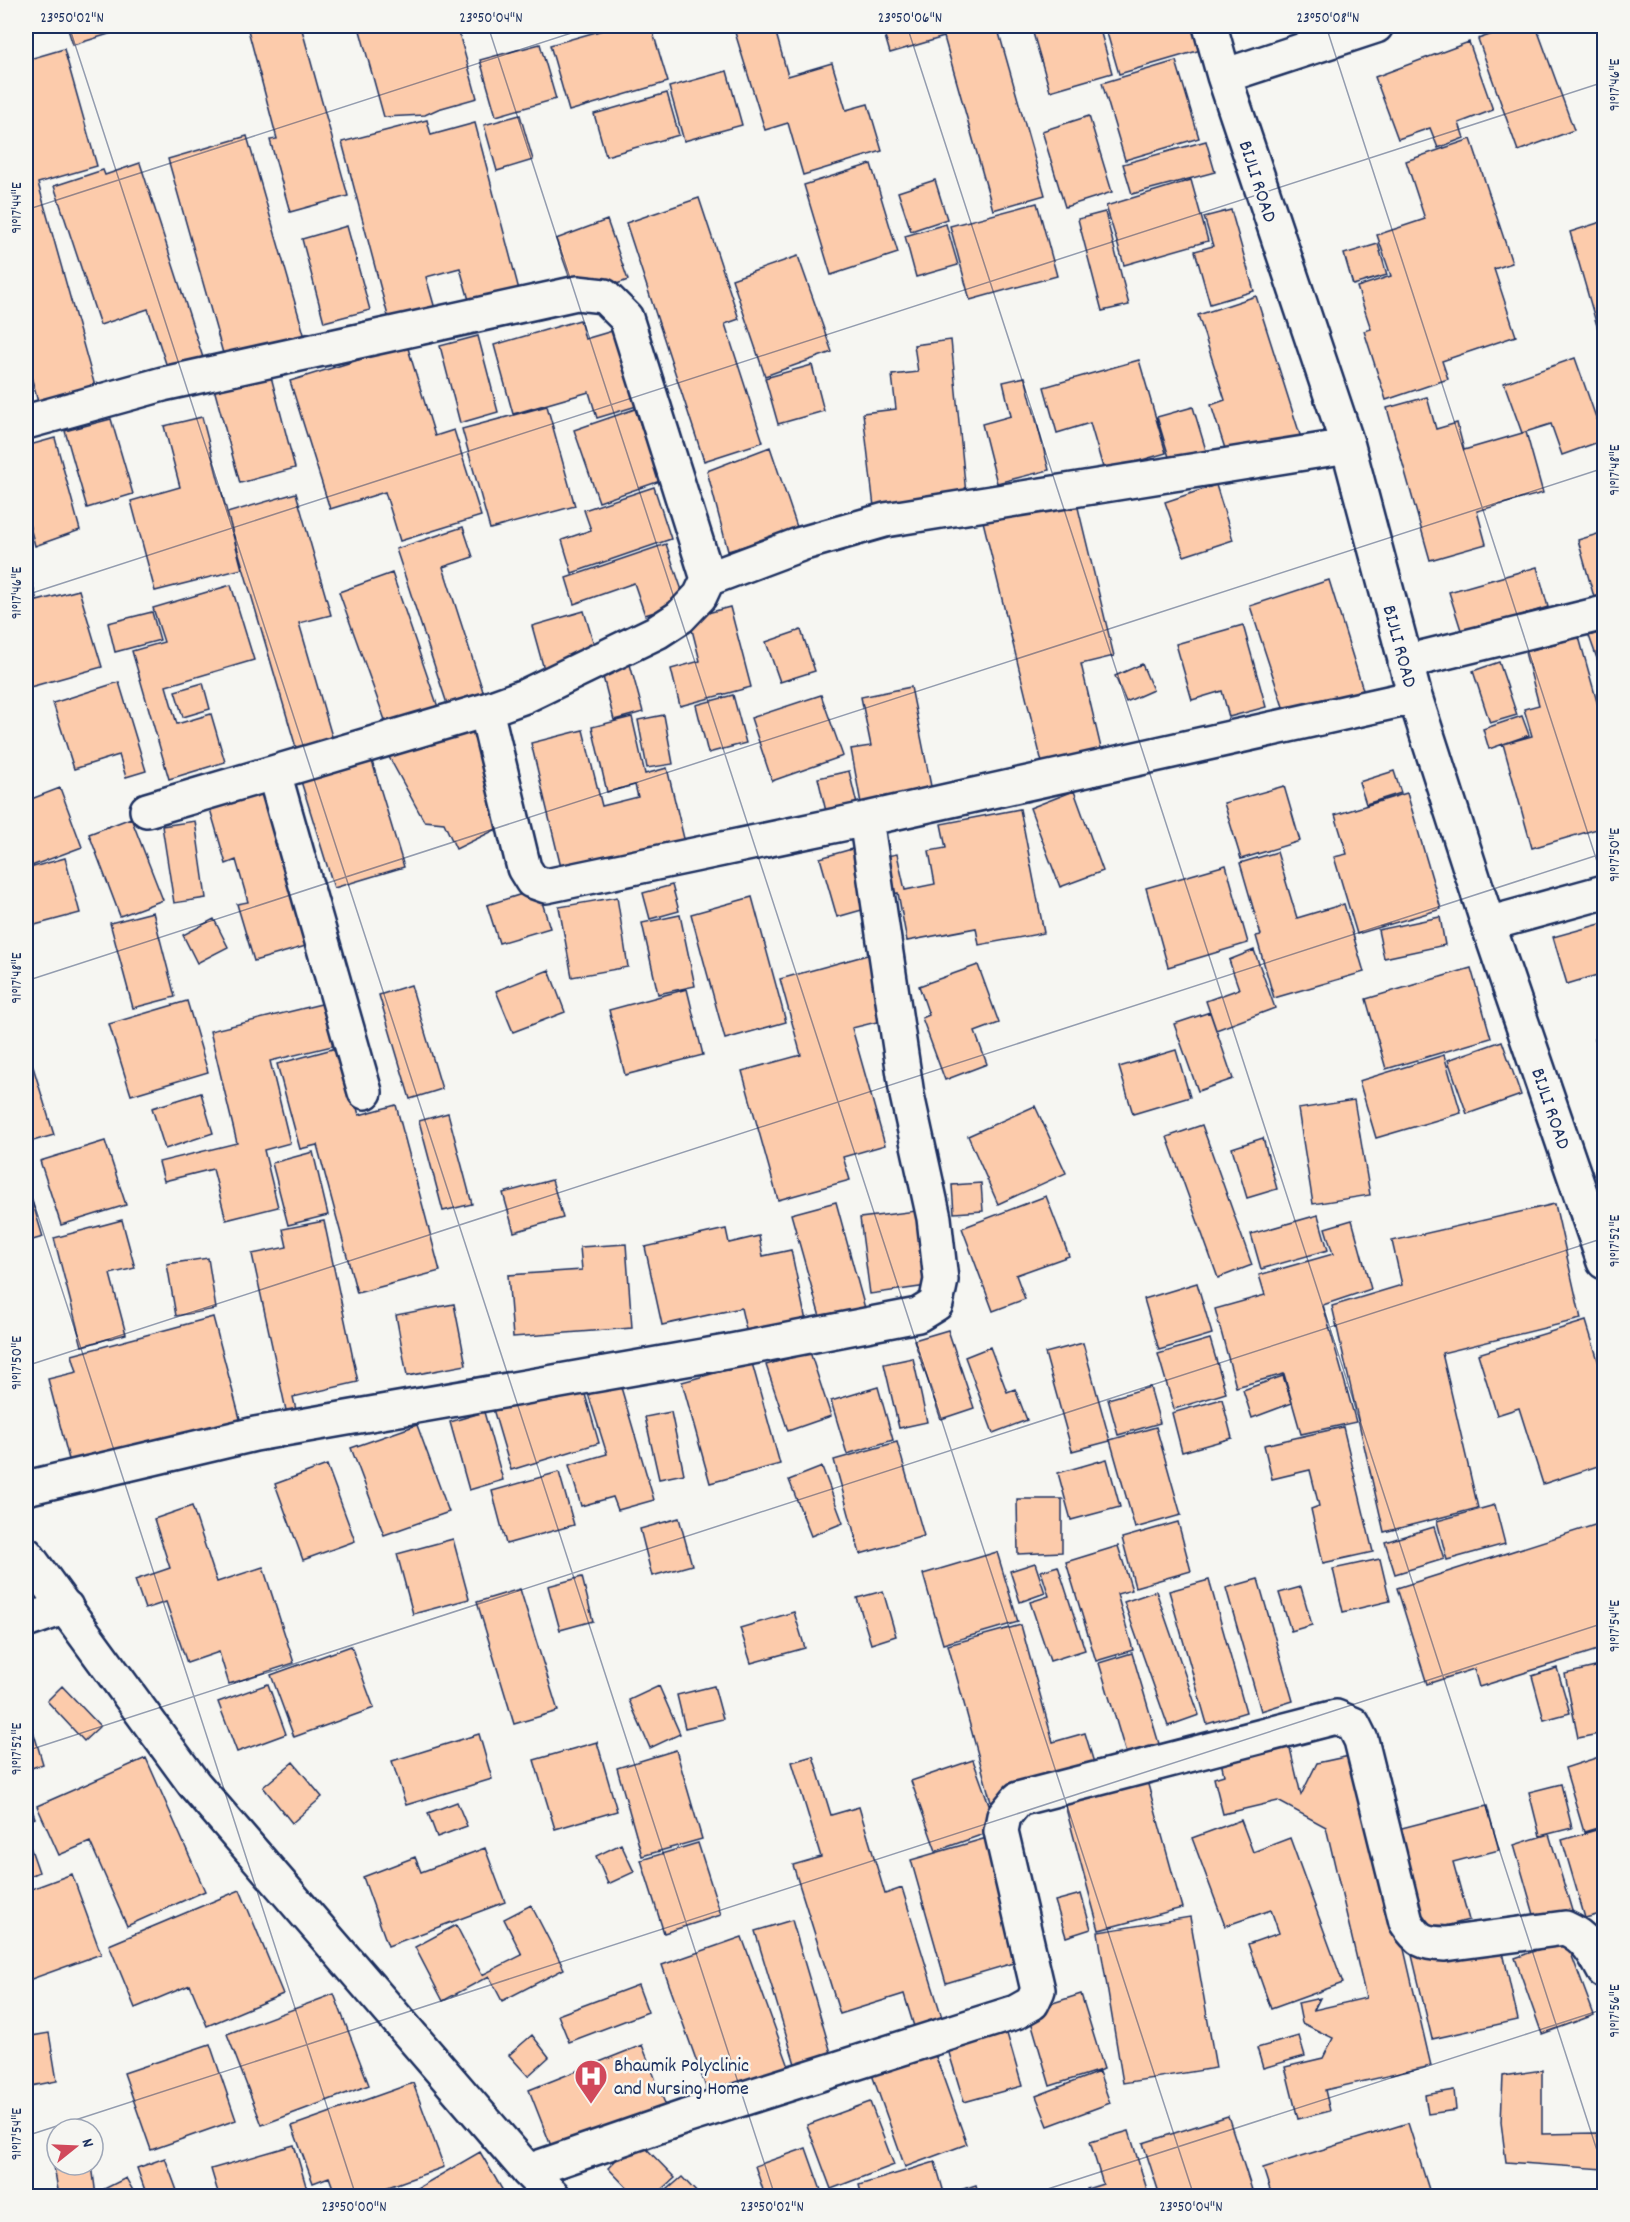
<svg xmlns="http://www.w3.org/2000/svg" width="1630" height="2222" font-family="Dekko,sans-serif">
<rect width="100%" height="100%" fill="#f6f6f2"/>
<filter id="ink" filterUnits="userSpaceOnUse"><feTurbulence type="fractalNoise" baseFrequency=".0167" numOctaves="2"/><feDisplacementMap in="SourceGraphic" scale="12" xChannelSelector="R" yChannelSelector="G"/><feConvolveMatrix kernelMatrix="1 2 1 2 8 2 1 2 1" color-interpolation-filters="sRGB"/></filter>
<g filter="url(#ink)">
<!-- building -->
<path fill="#fccbab" stroke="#1b2f5e" stroke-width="1.5" d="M67,26h64l1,1 -59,18z
M247,26h54l47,170 -58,16 -20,-72 7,-1z
M362,26h95l20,72 -39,11 -13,6 -41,2 -25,-90z
M617,26h34l17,56 -99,29 -19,-66z
M733,26h41l14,50 44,-13 14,47 22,-6 14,47 -79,24 -15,-52 -23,7z
M882,26h115l48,169 -52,15 -49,-173 -54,16z
M1031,26h68l13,47 -62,18z
M1105,26h91l8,23 -85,25z
M1516,26h20l38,104 -56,21 -40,-112z
M1469,42l24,68 -34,13 5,15 -26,10 -8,-20 -32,11 -23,-62z
M540,44l16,55 -60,17 -16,-56z
M64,49l33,117 -59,17 60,214 -57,16 -15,-55v-298z
M1176,61l23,77 -74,22 -23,-77z
M727,71l15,54 -58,16 -15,-54z
M667,93l12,42 -73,21 -12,-42z
M520,115l13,45 -36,11 -13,-46z
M1089,116l23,76 -47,15 -23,-76z
M427,120l4,15 44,-12 48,182 -49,13 -14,-50 -34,9 13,46 -46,12 -51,-193z
M247,136l61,212 -80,23 -60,-212z
M1471,139l41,124 -18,6 22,67 -74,25 6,18 -62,21 -22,-69 7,-2 -14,-42 34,-11 -14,-41 48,-16 -19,-58z
M1206,141l9,31 -83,22 -9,-30z
M140,163l67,207 -35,12 -24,-73 -48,16 -46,-139 49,-16 2,5z
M871,164l27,89 -67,22 -27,-90z
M935,180l12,39 -36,12 -13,-39z
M1191,180l17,61 -84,24 -18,-59z
M699,198l40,121 -14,5 38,118 -59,19 -78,-238z
M1037,203l20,73 -87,24 -20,-74z
M1231,210l23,81 -44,13 -15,-53 18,-5 -9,-29z
M1105,212l24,93 -27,6 -24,-92z
M607,220l21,60 -51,18 -21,-59z
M1604,221v129l-34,-118z
M946,224l12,41 -42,12 -11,-41z
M347,226l23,84 -46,12 -22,-83z
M1378,244l9,31 -34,10 -9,-31z
M798,256l34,96 -67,24 -33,-97z
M1256,296l45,142 -72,23 -18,-56 14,-5 -27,-85z
M580,320l5,19 34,-10 21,76 -43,13 -8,-26 -76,22 -19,-69z
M478,336l20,76 -38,11 -20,-77z
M951,340l15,154 -92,13 -11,-94 33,-4 -4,-34 26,-3 -4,-27z
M407,345l28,91 19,-6 27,86 -81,25 -15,-49 -55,17 -40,-128z
M1575,358l29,82 -42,15 -11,-31 -29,9 -18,-50z
M1139,360l27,93 -62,18 -14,-48 -33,10 -13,-46z
M812,365l12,46 -46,13 -13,-46z
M269,369l26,99 -55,15 -27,-98z
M1025,377l24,93 -52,13 -15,-59 29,-8 -8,-34z
M1427,397l9,32 21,-6 7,27 62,-18 17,61 -66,18 9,33 -56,16 -43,-152z
M547,406l28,100 -85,23 -28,-100z
M1193,407l15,50 -36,10 -15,-50z
M635,409l25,72 -61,21 -25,-72z
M202,417l40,152 -87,22 -24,-90 49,-14 -16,-61z
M111,419l22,75 -46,14 -22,-77z
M55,438l25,92 -45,16 -9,-34v-66z
M770,447l28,83 -70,21 -21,-80z
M1072,483l42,173 -33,8 24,101 -59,14 -67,-274z
M1216,485l17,55 -49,16 -19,-54z
M654,487l17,52 -99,34 -10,-33 29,-10 -7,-20z
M296,493l35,122 -32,8 34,117 -36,11 -70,-238z
M463,527l10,30 -30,10 47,146 -36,12 -58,-176z
M1604,532v70l-8,2 -18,-64z
M666,544l20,58 -41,13 -11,-32 -60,21 -8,-26z
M26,560l11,41 42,-11 23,77 -72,20 -4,-15z
M1537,567l11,40 -86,26 -13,-41z
M392,573l49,143 -51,18 -51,-142z
M1329,580l35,113 -78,23 -36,-110z
M231,585l23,75 -88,26 11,38 34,-10 14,48 -56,17 -37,-128 32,-9 -11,-34z
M730,607l21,80 -71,19 -9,-37 29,-8 -11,-43z
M584,611l14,47 -53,15 -13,-47z
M152,612l8,28 -45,12 -7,-29z
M1243,625l23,82 -37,10 -7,-26 -30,9 -16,-56z
M801,630l14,41 -35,11 -14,-40z
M1604,631v47l-15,-42z
M1579,637l25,90v100l-72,21 -29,-104 29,-8 -8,-27 15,-4 -14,-53z
M628,657l15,55 -29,8 -14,-55z
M1499,662l18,53 -27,8 -17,-52z
M1142,664l11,26 -27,12 -11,-26z
M119,682l27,89 -20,6 -7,-22 -45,14 -21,-66z
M203,683l7,26 -27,8 -8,-26z
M911,687l24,119 -71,14 -13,-71 20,-3 -10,-49z
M733,695l13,48 -38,10 -12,-48z
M821,695l22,61 -71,25 -21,-63z
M664,715l9,49 -26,4 -9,-48z
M1522,716l7,19 -40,14 -6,-20z
M632,717l13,57 22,-6 20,83 -123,29 -33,-137 52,-13 19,76 36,-9 -3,-12 -28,7 -15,-65z
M478,728l25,98 -47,23 -12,-26 -20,-2 -35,-64z
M371,758l33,109 -70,21 -34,-110z
M849,771l11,46 -31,7 -11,-46z
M1394,771l7,22 -35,11 -7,-22z
M1284,786l16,55 -59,18 -17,-56z
M287,787l43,152 -76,22 -17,-57 11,-2 -12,-42 -10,4 -16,-55z
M60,788l22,59 -56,21v-67z
M1074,791l29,80 -43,16 -30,-79z
M1407,793l34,116 -84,25 -23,-77 13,-3 -12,-39z
M1020,809l24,124 -65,12 -3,-17 -69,13 -9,-48 -16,3 -7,-38 22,-4 8,36 30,-6 -6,-33 17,-3 -5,-24z
M131,818l32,82 -43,16 -31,-82z
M195,821l11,77 -32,5 -12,-77z
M859,847l17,59 -39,11 -17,-59z
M1277,852l20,66 47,-14 20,68 -90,26 -18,-62 5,-1 -21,-72z
M65,858l15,55 -49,13 -5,-18v-39z
M1226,865l22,78 -80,24 -22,-79z
M672,885l7,26 -29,8 -7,-26z
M538,889l12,39 -51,15 -12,-38z
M617,897l11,70 -56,10 -13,-70z
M752,897l34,125 -61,17 -34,-125z
M153,912l22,85 -42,11 -23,-85z
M680,915l15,71 -37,8 -16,-71z
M1440,917l5,28 -61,13 -6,-28z
M214,919l14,28 -31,16 -14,-28z
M1604,923v50l-37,11 -14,-47z
M1254,950l21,58 -59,22 -10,-29 33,-12 -10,-29z
M871,954l18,65 -37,9 33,117 -42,12 7,23 -72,20 -36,-129 59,-16 -21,-76z
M978,965l21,58 -24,9 12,32 -42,16 -23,-62 7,-3 -10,-29z
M1471,968l20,70 -105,31 -20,-70z
M549,970l16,42 -52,20 -17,-41z
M411,985l31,104 -32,10 -31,-104z
M687,989l16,66 -78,20 -16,-65z
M342,999l11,42 -83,20 20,82 -26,7 14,57 -52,13 -13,-51 -49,12 -5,-19 78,-19 -27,-112z
M187,1001l21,71 -77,23 -22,-71z
M1210,1012l23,67 -35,12 -24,-67z
M1604,1036v40l-9,-37z
M1502,1041l19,54 -54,19 -19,-54z
M26,1044l28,91 -28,8z
M340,1047l19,68 37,-10 44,166 -83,22 -40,-148 -17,4 -23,-85z
M1176,1050l14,47 -57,17 -14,-47z
M1444,1055l17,58 -85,25 -17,-57z
M201,1093l12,40 -48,16 -13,-41z
M1354,1100l16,95 -57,9 -15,-95z
M1035,1106l31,67 -68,31 -30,-68z
M448,1113l24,91 -29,7 -24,-90z
M1202,1125l50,140 -34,13 -51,-141z
M1263,1138l14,51 -30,9 -15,-50z
M105,1141l21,64 -65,20 -21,-64z
M313,1152l15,63 -40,10 -16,-62z
M552,1180l11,38 -49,14 -11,-39z
M26,1181l17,56 -17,5z
M981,1183l2,28 -29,2 -2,-28z
M1046,1196l23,60 -53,19 9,24 -32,12 -31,-83z
M836,1202l30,110 -44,12 -31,-110z
M1555,1204l26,115 -139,34 36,155 -94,24 -52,-226 70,-21 -10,-44z
M924,1210l10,75 -64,9 -10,-76z
M1318,1215l10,35 -67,19 -10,-35z
M122,1220l13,48 -25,6 16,60 -44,12 -28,-108z
M1352,1220l19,69 -48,16 33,117 -55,12 -17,-60 -48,13 -21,-78 50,-14 -6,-20 74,-21 -8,-26z
M324,1221l34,161 -65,15 4,17 -10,1 -35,-161 35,-7 -4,-18z
M726,1229l3,14 30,-7 4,20 28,-6 15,71 -59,13 -6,-26 -79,17 -17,-78z
M626,1244l6,84 -119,9 -5,-62 74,-5 -2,-23z
M208,1258l8,51 -40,7 -9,-52z
M1197,1283l15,51 -53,16 -15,-51z
M454,1304l12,61 -59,11 -11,-61z
M213,1317l29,109 -170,45 -24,-92 29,-7 -5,-17z
M1586,1321l18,59v84l-61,20 -24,-76 -22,7 -19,-61z
M948,1330l26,78 -33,11 -27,-79z
M1210,1339l16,54 -52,16 -16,-55z
M1083,1343l27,98 -38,10 -27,-98z
M990,1347l17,45 8,-3 12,31 -34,13 -28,-76z
M810,1352l21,64 -43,15 -22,-66z
M913,1358l14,64 -28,6 -15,-64z
M752,1363l28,101 -70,19 -28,-101z
M1283,1376l9,27 -40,15 -9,-28z
M618,1377l36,123 -36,10 -5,-13 -32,9 -12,-41 38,-11 -21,-67z
M582,1384l17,59 -88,27 -18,-61z
M878,1387l15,53 -46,14 -16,-53z
M1150,1387l10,36 -42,12 -10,-36z
M1222,1399l10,39 -50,14 -10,-39z
M484,1412l19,68 -34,10 -19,-68z
M671,1412l13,62 -25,5 -14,-62z
M417,1425l32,87 -65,23 -33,-87z
M1156,1427l25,88 -46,13 -25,-88z
M1343,1427l30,125 -50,11 -12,-54 8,-3 -9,-36 -38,9 -8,-34z
M897,1442l27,94 -64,18 -26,-94z
M1107,1459l13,48 -49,13 -13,-47z
M327,1465l28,76 -52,19 -28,-76z
M822,1467l21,56 -32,13 -22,-56z
M559,1472l15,53 -68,19 -14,-53z
M1017,1499h45v53l-44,2z
M1495,1505l10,39 -58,16 -10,-39z
M192,1506l25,76 46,-15 31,96 -65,21 -10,-32 -32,11 -21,-61 -21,7 -10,-29 35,-12 -16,-49z
M679,1518l13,47 -40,11 -12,-47z
M1178,1522l13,49 -56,16 -13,-49z
M1604,1522v126l-125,39 -5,-18 -47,15 -30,-96z
M1434,1527l10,32 -49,15 -10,-32z
M453,1539l16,60 -56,15 -16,-60z
M1118,1546l14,44 -15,4 16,56 -37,11 -30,-99z
M997,1552l21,70 -75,22 -20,-70z
M1380,1559l10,42 -47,11 -10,-43z
M1035,1563l10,30 -25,9 -10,-31z
M1058,1566l27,84 -35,11 -20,-59 19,-6 -8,-25z
M582,1577l11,44 -33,9 -12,-44z
M1258,1579l35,122 -32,10 -35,-123z
M1209,1580l37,132 -39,12 -38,-133z
M1301,1587l11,38 -21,6 -12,-38z
M520,1589l38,122 -44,13 -37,-122z
M883,1591l13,45 -25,8 -14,-46z
M1156,1591l43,124 -31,11 -44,-124z
M794,1612l11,36 -54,15 -11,-35z
M1021,1625l32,117 32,-9 12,40 -106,29 -43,-157z
M351,1646l23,62 -80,29 -23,-62z
M1132,1653l30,101 -33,10 -30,-101z
M1604,1665v68l-26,5 -13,-64z
M1557,1668l13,45 -26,7 -12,-44z
M268,1684l18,50 -49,18 -19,-50z
M62,1686l38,40 -16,15 -37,-40z
M659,1686l21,48 -30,14 -21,-48z
M714,1686l9,33 -38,9 -8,-33z
M26,1707l17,57 -17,6z
M479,1734l13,45 -86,26 -14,-44z
M1604,1736v90l-20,6 -19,-64 37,-12 -5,-17z
M597,1742l20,69 -62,18 -21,-69z
M1289,1744l12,51 16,-32 42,-9 72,312 -106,24 5,21 -32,8 -13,-52 38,-9 10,-20 -31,-15 -4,-20 22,-5 -6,12 52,-12 -40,-171 -48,-26 -55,13 -9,-36 10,-3 -3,-13z
M676,1750l26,89 -60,17 -25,-88z
M813,1756l18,59 28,-8 26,87 17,-6 42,136 -28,9 -12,-39 -64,20 -47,-149 28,-8 -29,-95z
M146,1758l59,133 -78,35 -37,-84 -31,13 -22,-49z
M973,1760l25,69 -62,22 -25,-70z
M293,1762l29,35 -30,26 -29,-36z
M1144,1770l38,138 -83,22 -38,-140z
M1561,1784l11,44 -32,8 -11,-44z
M26,1793l9,25 -9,4z
M457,1802l10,24 -30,11 -9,-24z
M1487,1806l12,44 -46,12 16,58 -48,12 -27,-102z
M1241,1820l12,32 37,-14 53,145 -72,26 -23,-65 31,-11 -8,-23 -46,16 -33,-88z
M1603,1828l1,85 -19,5 -23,-78z
M1549,1834l24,80 -36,11 -23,-80z
M26,1835l13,37 -13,6z
M990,1837l37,122 -81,24 -35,-123z
M698,1843l23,72 -57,18 -23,-73z
M621,1844l13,28 -26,12 -12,-28z
M485,1848l20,54 -117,44 -25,-69 52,-20 6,15z
M72,1874l29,80 -75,27v-90z
M240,1890l43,104 -76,32 -17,-41 -55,23 -26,-63z
M1081,1894l10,35 -25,8 -11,-36z
M531,1905l33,64 -62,32 -13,-25 -46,25 -28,-54 41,-22 26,50 40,-20 -18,-36z
M1190,1917l26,151 -93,15 -25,-151z
M792,1920l42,143 -36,11 -43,-143z
M742,1937l50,138 -80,29 -50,-139z
M1566,1940l28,75 -52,19 -27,-76z
M1501,1943l17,77 -86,19 -21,-88z
M638,1985l10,27 -79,30 -11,-27z
M334,1994l35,91 -107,40 -35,-91z
M1081,1994l23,75 -54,17 -22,-75z
M1004,2023l18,63 -58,16 -19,-62z
M49,2033l8,48 -31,6v-50z
M532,2035l17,22 -21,19 -19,-21z
M1299,2036l6,20 -42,12 -6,-20z
M210,2044l26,76 -85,30 -27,-77z
M642,2045l24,61 -113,45 -24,-61z
M932,2046l35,98 -62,23 -35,-98z
M1542,2070v64l55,-1 7,36 -98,-7 -5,-40 2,-46z
M1099,2072l11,31 -62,23 -12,-30z
M413,2083l31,84 -81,29h-27l-7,-19 -16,6 -21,-57z
M1454,2090l2,20 -28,4 -3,-19z
M870,2102l24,63 -63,24 -24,-64z
M1228,2116l24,74 -22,6h-70l-17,-53z
M1408,2123l23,73h-159l-9,-28z
M1129,2131l20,65h-59l-3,-7 16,-5 -13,-42z
M637,2139l38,39 -20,18h-20l-27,-28z
M294,2145l15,51h-90l-8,-27z
M806,2148l17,48h-58l-10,-30z
M480,2152l26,44h-102z
M165,2158l14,38h-32l-10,-28z
M935,2162l10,34h-83l-3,-11z
M64,2165h28l4,31h-37l-5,-30z
M682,2177l18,19h-40z
M126,2178l10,18h-36l-2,-4z
M976,2185l3,11h-23l-2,-4z"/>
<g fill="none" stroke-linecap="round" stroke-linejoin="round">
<!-- minor casing -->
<g stroke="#1b2f5e" stroke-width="38">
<path id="minor" d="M1210,26l14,50 124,370 67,251 73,227 116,338
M1224,76l152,-50
M26,422l137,-38 414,-91 27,3 22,22 82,261 -8,17 -20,21 -23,15 -132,64 -39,14 -339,100
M708,579l93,-35 84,-24 463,-74
M1405,662l199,-49
M486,710l38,158 8,13 14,5 320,-67
M274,773l91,319
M1488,924l116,-32
M26,1488l229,-54 471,-82 192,-37 18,-11 5,-24 -7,-62 -27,-123 -41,-276 549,-122
M26,1621l40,-14
M528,2171l157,-54 331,-105 16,-9 6,-13 -37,-159 3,-15 14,-17 318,-82 17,7 8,16 45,182c12,19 17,21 39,22l120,-16c21,9 29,24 39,43"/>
</g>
<!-- major casing -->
<g stroke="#1b2f5e" stroke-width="38">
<path id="major" d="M26,1554l168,230 334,387 25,25"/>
</g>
<!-- minor -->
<use href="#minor" stroke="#f6f6f2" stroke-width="33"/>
<!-- major -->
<use href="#major" stroke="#f6f6f2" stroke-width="33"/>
</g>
</g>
<!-- ticks -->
<path fill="none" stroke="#1b2f5e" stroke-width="1.5" stroke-opacity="0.45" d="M69,26l706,2170M488,26l706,2170M907,26l697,2146M1326,26l278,857M26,210l567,-184M26,595l1578,-513M26,981l1578,-513M26,1179l330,1017M26,1366l1578,-513M26,1751l1578,-513M26,2136l1578,-513M1026,2196l578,-187"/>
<!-- icons -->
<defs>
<g id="hospital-pin" transform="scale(1.725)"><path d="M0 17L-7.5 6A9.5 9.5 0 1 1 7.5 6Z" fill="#d1495b" stroke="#f6f6f2"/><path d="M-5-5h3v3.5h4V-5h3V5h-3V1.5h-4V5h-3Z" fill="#fff"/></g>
</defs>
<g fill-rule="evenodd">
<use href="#hospital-pin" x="591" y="2076"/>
</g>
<g text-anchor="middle" stroke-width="5" stroke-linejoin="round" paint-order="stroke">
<!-- street labels -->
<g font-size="20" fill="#1b2f5e" stroke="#f6f6f2">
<text transform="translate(1259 181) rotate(72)" y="7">BIJLI ROAD</text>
<text transform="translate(1401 646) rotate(75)" y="7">BIJLI ROAD</text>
<text transform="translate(1552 1108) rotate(71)" y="7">BIJLI ROAD</text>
</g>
<!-- poi labels -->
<g font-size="20" fill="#1b2f5e" stroke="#f6f6f2" text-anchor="start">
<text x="614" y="2071">Bhaumik Polyclinic<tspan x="614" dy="23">and Nursing Home</tspan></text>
</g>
</g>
<!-- margin -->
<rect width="1630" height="2222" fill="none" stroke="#f6f6f2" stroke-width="66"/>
<!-- north arrow -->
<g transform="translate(75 2147) rotate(72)"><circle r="28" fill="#f6f6f2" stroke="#9ea6b7" stroke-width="1.5"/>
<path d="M0-4.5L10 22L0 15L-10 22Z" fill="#d1495b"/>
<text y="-9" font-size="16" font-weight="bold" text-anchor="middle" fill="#1b2f5e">N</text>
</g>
<rect x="33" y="33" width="1564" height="2156" fill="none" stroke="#1b2f5e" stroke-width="2"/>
<g font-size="15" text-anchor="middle" fill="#1b2f5e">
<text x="72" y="22">23°50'02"N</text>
<text x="491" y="22">23°50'04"N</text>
<text x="910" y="22">23°50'06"N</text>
<text x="1328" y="22">23°50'08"N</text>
<text transform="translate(1614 85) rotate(-90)" y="5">91°17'46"E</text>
<text transform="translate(16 208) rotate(-90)" y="5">91°17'44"E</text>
<text transform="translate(1614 470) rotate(-90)" y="5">91°17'48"E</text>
<text transform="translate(16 593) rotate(-90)" y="5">91°17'46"E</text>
<text transform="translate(1614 855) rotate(-90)" y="5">91°17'50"E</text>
<text transform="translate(16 978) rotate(-90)" y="5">91°17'48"E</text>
<text transform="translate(1614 1241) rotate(-90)" y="5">91°17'52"E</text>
<text transform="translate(16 1363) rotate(-90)" y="5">91°17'50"E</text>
<text transform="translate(1614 1626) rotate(-90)" y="5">91°17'54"E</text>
<text transform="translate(16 1749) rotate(-90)" y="5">91°17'52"E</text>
<text transform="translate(1614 2011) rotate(-90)" y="5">91°17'56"E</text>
<text transform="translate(16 2134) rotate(-90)" y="5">91°17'54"E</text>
<text x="354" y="2211">23°50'00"N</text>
<text x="772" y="2211">23°50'02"N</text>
<text x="1191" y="2211">23°50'04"N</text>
</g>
</svg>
